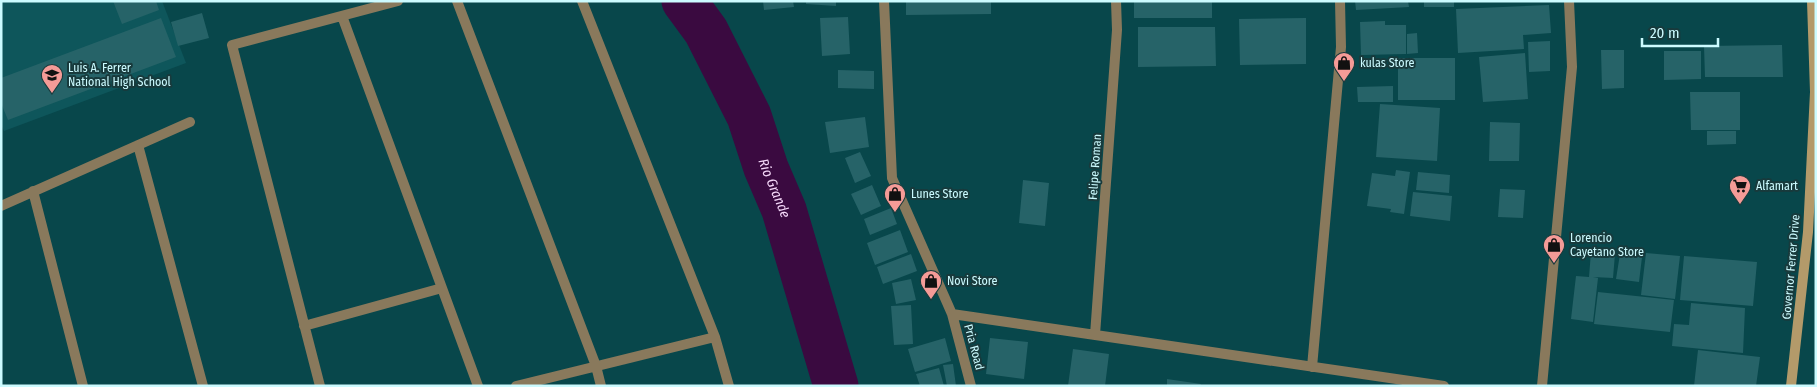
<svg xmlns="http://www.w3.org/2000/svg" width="1817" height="387" font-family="'Fira Sans Condensed',sans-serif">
<rect width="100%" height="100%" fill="#08474b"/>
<!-- built -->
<path fill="#0e565b" d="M1,1h161l24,62 -182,68 -3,-6z"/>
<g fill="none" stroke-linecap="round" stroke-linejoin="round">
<!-- river -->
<path stroke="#3a0a40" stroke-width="45" id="s1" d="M684,1l22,30 43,85 17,52 18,42 52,176"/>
</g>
<!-- building -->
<path fill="#266368" d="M113,1h43l3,9 -37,14z
M763,1h30l1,6 -30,3z
M806,1h30v5l-30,-2z
M906,1h85v13l-85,1z
M1134,1h78v17h-78z
M1355,1h53l1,6 -53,3z
M1424,1h30v6h-30z
M1549,5l2,28 -28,2 1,14 -66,4 -2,-44z
M202,13l7,25 -31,8 -7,-24z
M848,17l2,37 -28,2 -2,-38z
M161,18l15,39 -168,63 -7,-17v-25z
M1306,18v46l-66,1 -1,-46z
M1385,21v4h21v29l-45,1 -1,-33z
M1138,27h77l1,39 -78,1z
M1417,33l1,20 -11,1v-20z
M1550,41v30l-21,1 -1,-30z
M1782,45l1,32h-78l-1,-31z
M1601,50h23v38l-22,1z
M1664,51h37v28l-37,1z
M1525,53l3,46 -45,3 -4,-45z
M1398,58h57v42h-57z
M838,70l36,1v18l-36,-1z
M1393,86v16h-35l-1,-15z
M1690,92h50v38h-49z
M1380,104l60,4 -3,53 -61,-4z
M865,117l4,30 -39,6 -5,-31z
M1490,122l30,1 -1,38h-30z
M1707,131h29v13l-29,1z
M860,152l11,24 -16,7 -10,-25z
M1396,170l14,2 -6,42 -14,-2 1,-3 -24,-3 5,-33 23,3z
M1418,172l32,3 -1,18 -33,-3z
M1023,180l26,3 -4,43 -26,-3z
M872,185l9,21 -20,9 -10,-21z
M1500,189l25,1 -2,28 -25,-1z
M1413,192l39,4 -2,25 -40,-5z
M891,208l6,16 -27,11 -6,-16z
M900,230l8,22 -33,13 -8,-22z
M1591,252l24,2 -2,24 -20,-1 5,1 -5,44 -22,-3 5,-43 13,1z
M1646,253l34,3 -5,43 -34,-4z
M911,254l6,17 -34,13 -6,-17z
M1620,254l22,3 -3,25 -23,-3z
M1684,256l73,6 -4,44 -73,-6z
M911,279l5,21 -20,4 -4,-21z
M1598,292l76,8 -4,32 -76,-8z
M1691,303l54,5 -2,45 -71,-7 2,-22 15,1z
M911,305l2,39 -19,1 -3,-39z
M945,338l6,23 -36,11 -7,-23z
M990,338l38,4 -4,37 -38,-5z
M1073,349l36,5 -4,32h-37z
M1698,350l62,7 -4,29h-62z
M953,364l3,22h-9l-4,-21z
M939,368l5,18h-24l-4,-12z
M1167,379l34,5 -1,2h-33z"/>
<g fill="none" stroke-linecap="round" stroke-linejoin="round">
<!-- minor -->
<path stroke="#89795c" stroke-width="10" d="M457,1l139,365 5,20
M582,1l133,336 14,49
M884,1l8,177 60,136 19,72
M342,16l136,370
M138,145l65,241
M33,191l50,195
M1,206l189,-84
M952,314l492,72
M304,326l138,-38
M1095,335l22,-305 -1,-29
M1312,367l29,-320 -1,-46
M320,386l-88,-341 166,-44
M516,386l199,-49
M1542,386l30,-319 -3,-66"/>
<!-- secondary -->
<path stroke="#b39a6a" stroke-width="10" d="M1791,386l17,-154 7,-140 -3,-91"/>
</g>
<!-- icons -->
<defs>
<g id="shop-pin" transform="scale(1.125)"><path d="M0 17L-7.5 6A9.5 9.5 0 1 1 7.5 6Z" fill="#f59b97" stroke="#183a3c"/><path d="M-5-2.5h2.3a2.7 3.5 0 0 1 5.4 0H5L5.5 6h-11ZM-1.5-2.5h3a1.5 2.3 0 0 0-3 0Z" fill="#111"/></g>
<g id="school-pin" transform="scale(1.125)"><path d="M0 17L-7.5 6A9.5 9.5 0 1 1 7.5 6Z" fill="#f59b97" stroke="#183a3c"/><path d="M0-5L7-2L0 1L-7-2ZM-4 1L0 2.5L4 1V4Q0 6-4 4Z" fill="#111"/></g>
<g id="supermarket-pin" transform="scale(1.125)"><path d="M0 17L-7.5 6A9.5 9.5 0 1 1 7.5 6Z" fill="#f59b97" stroke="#183a3c"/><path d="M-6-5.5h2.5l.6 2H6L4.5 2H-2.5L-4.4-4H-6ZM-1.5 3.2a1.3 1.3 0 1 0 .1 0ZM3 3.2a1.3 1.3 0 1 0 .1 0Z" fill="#111"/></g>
</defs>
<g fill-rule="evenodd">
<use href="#shop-pin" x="1344" y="63"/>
<use href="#school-pin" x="52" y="75"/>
<use href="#supermarket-pin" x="1740" y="186"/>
<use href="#shop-pin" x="895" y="194"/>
<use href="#shop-pin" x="1554" y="245"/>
<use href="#shop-pin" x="931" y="281"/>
</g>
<g text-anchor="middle" stroke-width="4" stroke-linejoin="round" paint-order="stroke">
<!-- poi labels -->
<g font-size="12" fill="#ccfbff" stroke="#183a3c" text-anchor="start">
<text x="1360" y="67">kulas Store</text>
<text x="68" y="72">Luis A. Ferrer<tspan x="68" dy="14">National High School</tspan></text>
<text x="1756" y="190">Alfamart</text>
<text x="911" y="198">Lunes Store</text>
<text x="1570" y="242">Lorencio<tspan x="1570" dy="14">Cayetano Store</tspan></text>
<text x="947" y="285">Novi Store</text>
</g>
<!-- street labels -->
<g font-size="12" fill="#ccfbff" stroke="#183a3c">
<text transform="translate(1095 167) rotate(-86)" y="4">Felipe Roman</text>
<text transform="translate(1791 267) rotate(-85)" y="4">Governor Ferrer Drive</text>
<text transform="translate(974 347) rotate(75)" y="4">Pria Road</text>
</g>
<!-- water labels -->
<g font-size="14" font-style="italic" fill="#f4d7f8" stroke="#183a3c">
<text dy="5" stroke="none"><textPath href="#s1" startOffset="209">Rio Grande</textPath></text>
</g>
</g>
<!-- border -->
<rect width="1817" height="387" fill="none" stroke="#ccfbff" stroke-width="5"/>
<!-- scale -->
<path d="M1642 38v8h76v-8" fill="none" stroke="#ccfbff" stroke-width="2.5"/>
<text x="1650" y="38" font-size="15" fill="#ccfbff" stroke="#183a3c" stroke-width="4" paint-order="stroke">20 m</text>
</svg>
